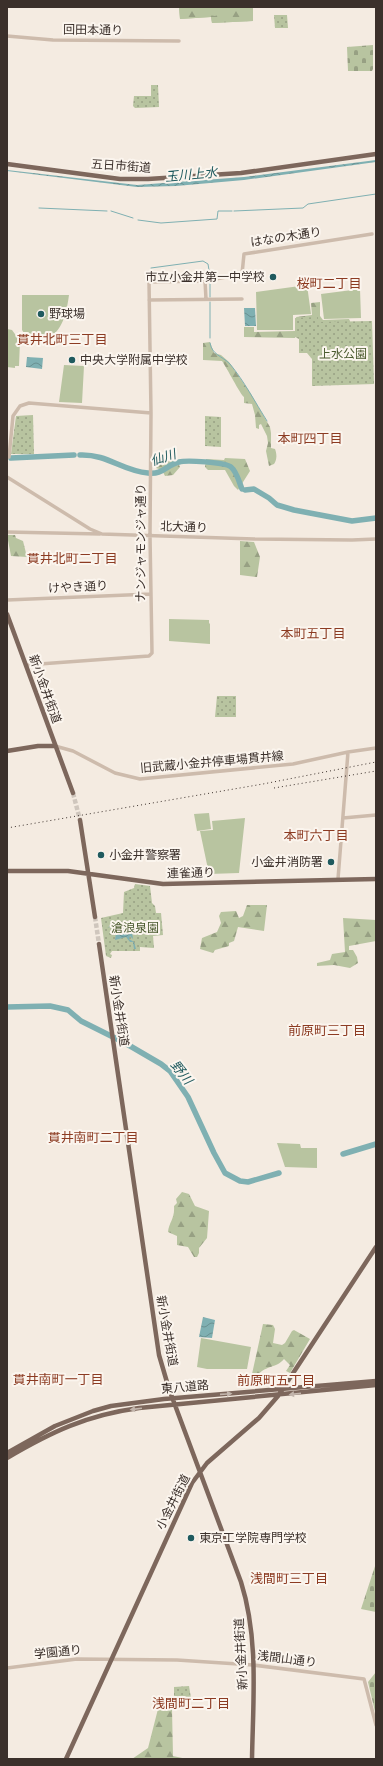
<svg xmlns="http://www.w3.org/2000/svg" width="383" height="1766" font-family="'Noto Sans','Noto Sans JP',sans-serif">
<defs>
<pattern id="forest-firs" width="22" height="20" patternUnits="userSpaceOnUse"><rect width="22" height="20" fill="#b8c4a0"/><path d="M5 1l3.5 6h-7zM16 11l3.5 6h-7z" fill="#97a083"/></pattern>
<pattern id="cemetery-stones" width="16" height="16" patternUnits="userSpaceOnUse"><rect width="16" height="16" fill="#b8c4a0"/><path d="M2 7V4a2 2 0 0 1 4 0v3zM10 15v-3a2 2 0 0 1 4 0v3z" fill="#97a083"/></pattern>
<pattern id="park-dots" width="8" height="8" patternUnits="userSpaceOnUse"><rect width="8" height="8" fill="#b8c4a0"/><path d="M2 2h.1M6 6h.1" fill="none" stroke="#97a083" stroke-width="1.8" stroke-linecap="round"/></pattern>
<pattern id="water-waves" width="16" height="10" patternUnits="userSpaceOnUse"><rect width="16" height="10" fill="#7fb0b2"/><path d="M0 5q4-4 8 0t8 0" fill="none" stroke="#699091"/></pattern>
</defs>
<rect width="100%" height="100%" fill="#f4ebe1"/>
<!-- grass -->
<path fill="#b8c4a0" d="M179,7h74v14l-41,2 -1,-6 -31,2z
M307,285l4,29 -18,1v15h-36l-1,-38z
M360,289l1,29 -37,1 -3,-25z
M22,295h47c-2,14 -6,40 -24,43 -5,1 -14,-1 -19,-2l-4,-6z
M7,329l5,1 8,11 -1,25h-4v2l-8,-1z
M64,365l20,1 -2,37 -23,-1z
M169,619l40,1v3l1,1v20l-41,-3z
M209,813l2,16 -14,2 -3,-17z
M245,818l-6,55 -30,1 -9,-43 13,-1 -1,-9z
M277,1143l23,1 1,4h16v20l-32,-1z
M201,1338l50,9 -4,22h-40l-10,-2z"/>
<!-- forest -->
<path fill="url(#forest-firs)" d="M179,7h22l2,7 12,2 7,-3 8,2 4,-8h5l1,7 5,1 3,-2 -1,-6h6v14l-41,2 -1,-6 -31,2z
M320,302v14l3,4 26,-1 1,2v5l-32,-1v-7l-21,2 -1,-3 16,-2 -1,-12z
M244,327h10v5l41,-1v7l-51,-1z
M210,342l4,11 7,2 8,7 22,32 19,33 1,6v15l4,1c2,5 2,11 -1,15l-5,2 -3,-15 2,-8 -1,-7 -6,-12 -2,1v4l-3,-1 -1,-13 -3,-11 -8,-1v-6c-4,-3 -17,-29 -22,-36l-19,-1v-17z
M173,456l3,2 4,9 -7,8 -8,1 -3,-6 -6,-2 1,-5 3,-1 3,1 1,-4z
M225,458l20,1 5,12 -12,19 -4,-4 -9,-16h-17l-3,-3 1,-8 18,1z
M7,535h8l1,3 7,3 4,16 -16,-1z
M240,541l14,1 6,15 -3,20 -17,-2z
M247,905h20l-3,26 -26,-4 -4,14 -5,2v3l-14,4 -2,3 -13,-4 2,-11 15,-6 4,-9 -2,-7 2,-4 15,-1 3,7 4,-2z
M343,918l33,2v21l-27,5v4h4l4,7 1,6 -8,5 -16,-3 -17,1v-3l13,-3 2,-6 13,-2z
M182,1192l7,2 6,12 14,5 -2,27 -8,10v5l-2,4h-3l-6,-10 -11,-2v-9l-9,-4c1,-10 7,-13 6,-26l3,-3 -1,-4z
M263,1324l10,1 2,4 -2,14 9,2 3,-2 7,-12 2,-1 16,9 -20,34 -4,-2 4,-6 -6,-6c-7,9 -18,6 -26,16l-6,-1z
M158,1709h14l1,47 14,3h-55l16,-11z"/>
<!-- cemetery -->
<path fill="url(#cemetery-stones)" d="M373,45v24l-1,2h-24l-1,-24z
M376,1563v49l-15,-3z
M376,1672v44l-8,-34z"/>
<!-- park -->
<path fill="url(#park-dots)" d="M274,15h13l1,13h-13z
M151,85h7l1,22 -24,1 -2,-2 1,-10h17z
M318,317v5l54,-1 2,63 -62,2v-27l-5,-6h-8v-14l-4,-2v-19z
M33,415l1,39h-23l5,-38z
M205,416l16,1v30l-16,-1z
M217,696h19v21h-21z
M135,884l15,2 2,17 3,3 1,7h5l2,22 -10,1 1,12 -14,-1v4h-28l-2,3 2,1 -1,3 -5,-2 -5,-38 22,-5 1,-21 10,-4z
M189,1686l2,12h-17v-11z"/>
<!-- water -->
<path fill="url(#water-waves)" d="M376,160v2l-132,18 -68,6 -39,1 -130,-16v-1l130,15 107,-8z
M244,308h11l1,18h-11z
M27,357l16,1 -1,11 -16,-2z
M128,921v9l4,2 1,7 -3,-3 -1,3 5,3 2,7h-2l-1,-7h-3l-4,-5 -11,3 1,-7 -2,-3h-3l3,-2 -2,-2 -5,2 5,-3 15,-2z
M203,1317l12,3 -3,18 -13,-1z"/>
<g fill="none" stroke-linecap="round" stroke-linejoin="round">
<!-- stream -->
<path stroke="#7fb0b2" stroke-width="1" d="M39,208l68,3
M111,211l22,7
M234,211l69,-3 5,-4 68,-10
M138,220l23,3 56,-4 1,-8h14
M151,268l52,-7 5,3 2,12
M210,282v15
M210,302v36
M210,343c2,12 12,13 20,21 14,17 25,38 37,57"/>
<!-- river -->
<path stroke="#7fb0b2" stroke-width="5.5" d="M80,455c28,-1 42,16 68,18 15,2 18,-8 31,-11 7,-2 46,0 52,5 6,5 8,15 11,22
M11,458l63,-3
M245,490l9,-1 15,9 8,7 17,5 58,11 24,-3
M7,1007l43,-1 18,4 13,11 44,22 36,21 9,7 18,26 26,56 11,20 15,8 8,1 31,-9
M343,1154l33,-10"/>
<!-- major-tunnel -->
<path stroke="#cfc6bd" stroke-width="4.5" stroke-dasharray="4.5 2" stroke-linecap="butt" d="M73,793l7,27
M95,917l4,27"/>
<!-- minor -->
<path stroke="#cdbbac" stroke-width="3.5" d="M7,36l46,4 126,1
M205,281l1,18
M149,300l93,-1
M9,457l4,-41 7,-10 9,-3 122,10
M7,477l83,52 12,5 152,5 98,1 24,-1
M7,532l93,2
M7,600l144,-6
M26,665l109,-8 14,-1 3,-3 -2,-117 1,-123 -2,-131 56,-1 37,-7 2,-20 128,-20
M55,746l18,5 42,22 25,6 153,-15 55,-12 28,-4
M343,818l33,-3
M338,879l10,-127
M7,1668l70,-9 100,1 76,5 111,14 12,46"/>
<!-- major -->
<path stroke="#7d675c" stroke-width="4.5" d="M7,164l113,15h28l93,-6 135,-19
M7,614l66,179
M7,751l31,-5h17
M80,820l15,97
M7,871h61l95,13 213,-5
M99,944l60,411 10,34 72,193c18,57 12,118 11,177
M7,1453l48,-27 38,-15 18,-5 53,-7 212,-18
M7,1458c44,-26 80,-43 132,-50l237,-23
M66,1759l126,-276 15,-20 52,-45 19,-22 98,-149"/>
<!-- rail -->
<path stroke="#3b302b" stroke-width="1" stroke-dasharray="1 3" stroke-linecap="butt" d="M274,788l102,-17
M7,828l256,-44 113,-22"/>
</g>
<!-- one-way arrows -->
<defs><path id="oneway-solid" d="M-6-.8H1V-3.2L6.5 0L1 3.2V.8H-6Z"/></defs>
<g fill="#c2b5ac">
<use href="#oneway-solid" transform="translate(226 1394) rotate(-4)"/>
<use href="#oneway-solid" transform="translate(295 1394) rotate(174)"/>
<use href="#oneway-solid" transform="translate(136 1409) rotate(173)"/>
</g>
<!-- markers -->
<g fill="#1f5a5e" stroke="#fbf5ee" stroke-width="1.5">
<circle cx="273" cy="277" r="4"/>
<circle cx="41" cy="314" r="4"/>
<circle cx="72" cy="360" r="4"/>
<circle cx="101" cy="855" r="4"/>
<circle cx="331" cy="862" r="4"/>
<circle cx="191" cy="1538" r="4"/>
</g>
<g text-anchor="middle" stroke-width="4" stroke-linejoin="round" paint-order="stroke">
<!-- street labels -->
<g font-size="12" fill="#3b302b" stroke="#fbf5ee">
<text transform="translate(93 30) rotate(1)" y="4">回田本通り</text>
<text transform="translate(121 166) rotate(4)" y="4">五日市街道</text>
<text transform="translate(286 237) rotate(-9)" y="4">はなの木通り</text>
<text transform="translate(184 527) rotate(2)" y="4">北大通り</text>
<text transform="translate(141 543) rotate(-90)" y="4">ナンジャモンジャ通り</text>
<text transform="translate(78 587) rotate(-3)" y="4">けやき通り</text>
<text transform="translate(45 689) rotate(70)" y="4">新小金井街道</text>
<text transform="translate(212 762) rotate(-5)" y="4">旧武蔵小金井停車場貫井線</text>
<text transform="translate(191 873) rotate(-1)" y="4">連雀通り</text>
<text transform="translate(119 1011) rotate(81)" y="4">新小金井街道</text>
<text transform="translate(167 1331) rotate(80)" y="4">新小金井街道</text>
<text transform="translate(185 1387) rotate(-5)" y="4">東八道路</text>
<text transform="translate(173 1502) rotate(-63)" y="4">小金井街道</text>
<text transform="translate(58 1652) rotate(-6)" y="4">学園通り</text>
<text transform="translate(241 1654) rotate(-93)" y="4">新小金井街道</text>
<text transform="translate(287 1659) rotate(7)" y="4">浅間山通り</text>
</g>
<!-- poi labels -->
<g font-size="12" fill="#3b302b" stroke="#fbf5ee" text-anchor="start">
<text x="265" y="281" text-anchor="end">市立小金井第一中学校</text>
<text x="49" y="318">野球場</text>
<text x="80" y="364">中央大学附属中学校</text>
<text x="109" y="859">小金井警察署</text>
<text x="323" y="866" text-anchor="end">小金井消防署</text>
<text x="199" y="1542">東京工学院専門学校</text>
</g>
<!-- park labels -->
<g font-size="12" fill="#4a5a2e" stroke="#fbf5ee">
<text x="343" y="358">上水公園</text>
<text x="135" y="932">滄浪泉園</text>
</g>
<!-- water labels -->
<g font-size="13" font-style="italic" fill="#1f5a5e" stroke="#fbf5ee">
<text transform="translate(191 174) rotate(-5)" y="5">玉川上水</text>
<text transform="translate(163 457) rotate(-18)" y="5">仙川</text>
<text transform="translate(182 1072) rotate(51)" y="5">野川</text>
</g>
<!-- neighbourhood labels -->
<g font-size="13" fill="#8c3b22" stroke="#fbf5ee">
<text x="329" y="288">桜町二丁目</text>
<text x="62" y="344">貫井北町三丁目</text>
<text x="310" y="443">本町四丁目</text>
<text x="72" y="563">貫井北町二丁目</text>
<text x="313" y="638">本町五丁目</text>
<text x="316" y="840">本町六丁目</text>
<text x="327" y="1035">前原町三丁目</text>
<text x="93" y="1142">貫井南町二丁目</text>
<text x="58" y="1384">貫井南町一丁目</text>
<text x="276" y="1385">前原町五丁目</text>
<text x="289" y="1583">浅間町三丁目</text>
<text x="191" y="1708">浅間町二丁目</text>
</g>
</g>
<!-- border -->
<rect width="383" height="1766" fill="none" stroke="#3b302b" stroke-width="16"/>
</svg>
